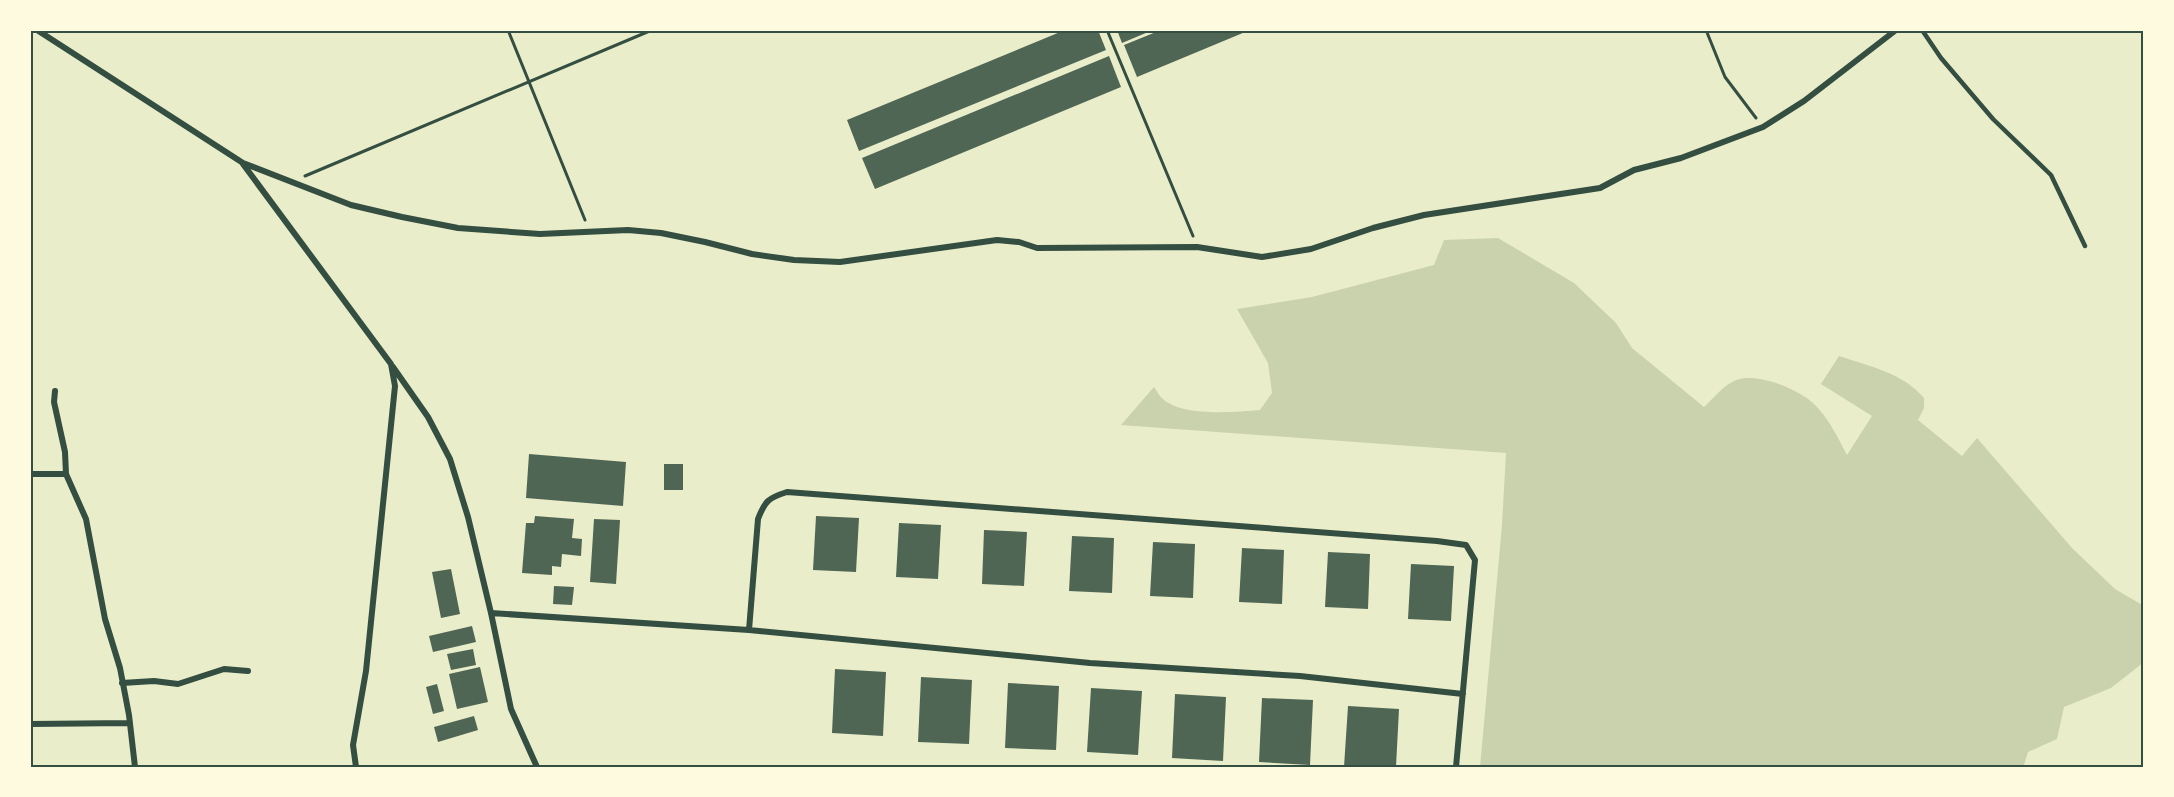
<svg xmlns="http://www.w3.org/2000/svg" width="2174" height="797" font-family="'Varela Round',sans-serif">
<rect width="100%" height="100%" fill="#e9edc9"/>
<!-- green -->
<path fill="#cad2ad" d="M1498,238l76,45 42,40 16,25 72,59c9,-8 17,-19 28,-25 20,-13 71,8 85,25 13,14 21,31 30,48l25,-39 -51,-32 18,-28c30,10 64,17 85,42v10l-6,12 44,36 15,-18 95,110 43,41 29,17v56l-33,26 -47,19 -7,32 -29,13 -4,13 -4,2h-540l22,-242 4,-72 -385,-28 33,-38c3,4 5,9 9,12 19,18 72,13 97,11l12,-17 -4,-30 -31,-54 75,-12 122,-32 10,-25z"/>
<!-- building -->
<path fill="#4f6655" d="M1065,30h33l8,20 -247,101 -12,-31z
M1117,30h36l-31,13z
M1161,30h89l-113,47 -13,-32z
M1109,56l12,31 -246,102 -13,-31z
M529,454l97,8 -3,44 -97,-8z
M664,464h19v26h-19z
M535,516l39,3 -2,19 10,1 -1,17 -19,-2 -1,13 -9,-1v9l-30,-2 4,-50h8z
M816,516l43,2 -3,54 -43,-2z
M594,519l26,1 -4,64 -26,-2z
M899,523l42,2 -3,54 -42,-2z
M984,530l43,2 -3,54 -42,-2z
M1072,536l42,2 -2,55 -43,-2z
M1153,542l42,2 -2,54 -43,-2z
M1242,548l42,2 -2,54 -43,-2z
M1328,552l42,2 -2,55 -43,-2z
M1411,564l43,2 -3,55 -43,-2z
M451,569l9,45 -19,4 -9,-46z
M554,586l20,1 -2,18 -19,-1z
M472,626l4,16 -43,10 -4,-16z
M473,649l3,16 -25,5 -4,-16z
M480,667l8,35 -31,7 -8,-35z
M835,669l51,3 -3,64 -51,-3z
M921,677l51,3 -3,64 -51,-2z
M1008,683l51,3 -3,64 -51,-2z
M437,684l7,27 -11,3 -7,-27z
M1091,688l51,3 -4,64 -51,-3z
M1175,694l51,3 -3,64 -51,-3z
M1262,698l51,2 -3,65 -51,-3z
M1348,706l51,3 -3,58h-52z
M474,716l4,14 -40,12 -4,-15z"/>
<g fill="none" stroke-linecap="round" stroke-linejoin="round">
<!-- path -->
<path stroke="#344e41" stroke-width="3" d="M508,30l77,190
M1107,30l86,206
M1706,30l19,47 31,41
M305,176l347,-146"/>
<!-- service -->
<path stroke="#344e41" stroke-width="4.5" d="M1922,30l19,28 52,61 58,56 34,71"/>
<!-- minor -->
<path stroke="#344e41" stroke-width="6" d="M37,30l206,133 108,42 51,12 56,11 82,6 88,-4 33,3 44,9 47,12 42,6 46,2 157,-22 22,2 18,6 160,-1 65,10 49,-8 62,-21 51,-13 176,-27 34,-18 47,-12 82,-31 41,-26 92,-71
M243,164l148,200 4,22 -29,285 -13,74 3,22
M393,367l35,50 22,42 18,58 23,96 20,96 26,58
M55,391l-1,11 11,50 1,22 20,45 19,100 15,49 9,47 6,52
M30,474h36
M491,613l258,17 341,33 210,13 163,18
M749,630l9,-111c7,-18 10,-21 29,-27l650,49 29,4 9,15 -19,207
M122,683l32,-2 24,3 46,-15 24,2
M30,724l100,-1"/>
</g>
<!-- border -->
<rect width="2174" height="797" fill="none" stroke="#fefae0" stroke-width="63"/>
<rect x="32" y="32" width="2110" height="734" fill="none" stroke="#344e41" stroke-width="2"/>
</svg>
